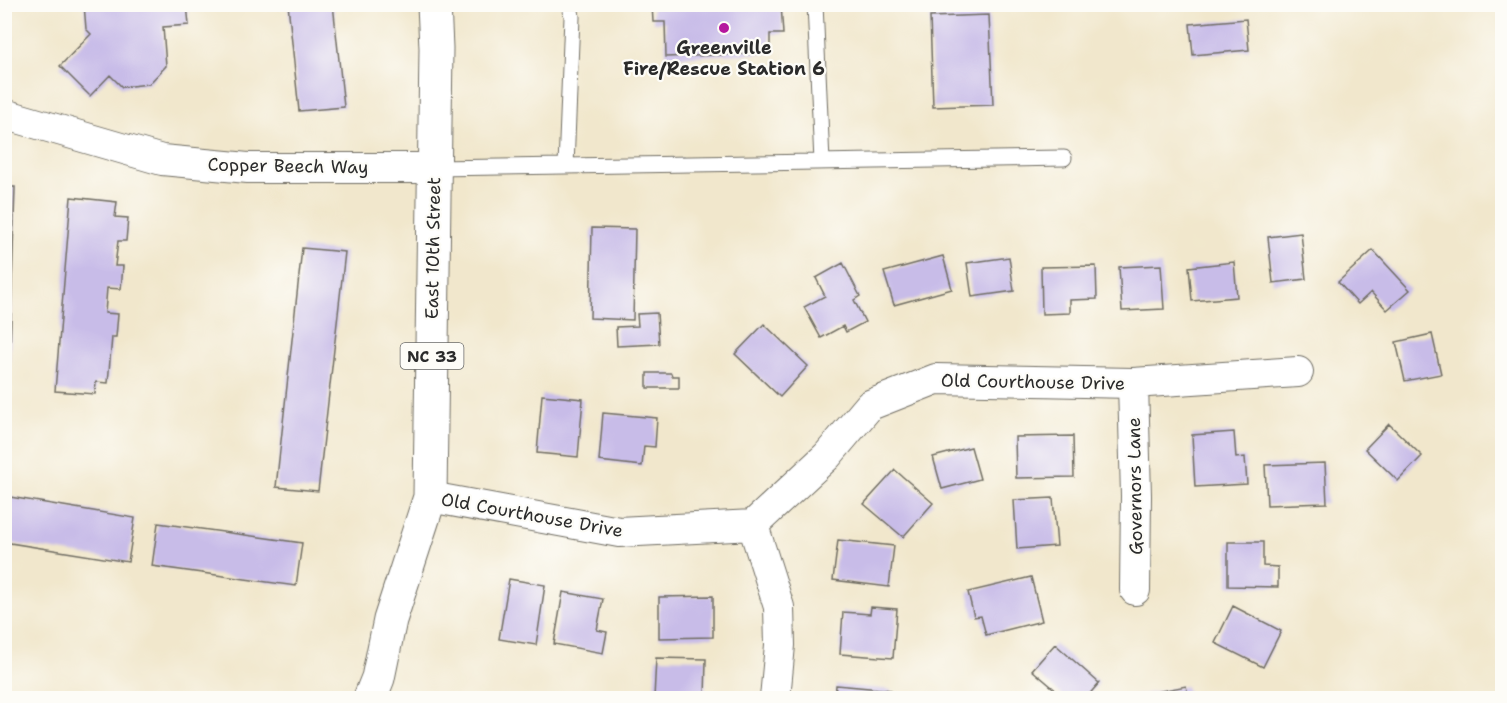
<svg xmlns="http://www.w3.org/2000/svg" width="1507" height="703" font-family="'Shantell Sans',sans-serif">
<rect width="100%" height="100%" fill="#fdfcf7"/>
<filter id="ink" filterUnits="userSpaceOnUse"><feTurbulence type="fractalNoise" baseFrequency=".0167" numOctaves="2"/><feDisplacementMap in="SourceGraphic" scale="12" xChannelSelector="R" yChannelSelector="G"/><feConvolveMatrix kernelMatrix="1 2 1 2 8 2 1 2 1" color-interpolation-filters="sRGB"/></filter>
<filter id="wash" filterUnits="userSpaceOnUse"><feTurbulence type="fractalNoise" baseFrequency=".008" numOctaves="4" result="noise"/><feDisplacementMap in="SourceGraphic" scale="24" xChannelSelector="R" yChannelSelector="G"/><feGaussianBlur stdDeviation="1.35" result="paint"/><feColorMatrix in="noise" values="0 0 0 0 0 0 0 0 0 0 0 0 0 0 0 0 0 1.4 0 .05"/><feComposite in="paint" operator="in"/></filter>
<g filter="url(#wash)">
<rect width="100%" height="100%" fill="#f1e7cc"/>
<g id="blocks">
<!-- building -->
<path fill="#c8bce8" d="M84,4h103l2,21 -26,2 3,39 -17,18 -27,3 -12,-12 -20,21 -30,-30 31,-32 -5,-5z
M288,4h45l11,103 -45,4z
M652,4h129l2,30h-13v19l-104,4 -1,-35h-12z
M989,15l4,90 -60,2 -3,-90z
M1246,19l3,31 -56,5 -3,-31z
M4,187h11l-6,195h-5z
M71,197l46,5 -2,15 13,1 -2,23h-8l-3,25h8l-2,23 -14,-1 -2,25 13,1 -2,23h-4l-4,46 -12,-1 -1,12 -40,-3z
M592,228l43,1 -2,91 -43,-2z
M1301,233l5,46 -33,4 -5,-46z
M302,248l43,4 -27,239 -42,-4z
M1373,250l37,40 -23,20 -16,-18 -13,12 -20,-22z
M943,256l9,33 -58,16 -10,-33z
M1009,257l5,34 -42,6 -5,-34z
M1234,262l3,35 -45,4 -3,-34z
M843,263l17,33 -6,4 11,22 -19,10 -3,-6 -22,12 -17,-31 21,-11 -9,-18z
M1161,265l3,44 -42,2 -3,-44z
M1096,266l1,33 -27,1v13l-28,1 -1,-47z
M657,313l2,31 -42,2 -1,-19 22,-1 -1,-12z
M764,324l44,42 -28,31 -45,-43z
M1432,334l9,40 -36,7 -9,-39z
M647,373h24l1,3h7v12h-32z
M542,395l41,4 -5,58 -41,-4z
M603,413l54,5 -2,29 -11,-1 -2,20 -43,-5z
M1389,424l33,32 -24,25 -33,-32z
M1234,432l2,26 9,-1 2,27 -52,3 -3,-52z
M1073,436l1,41 -58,1 -1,-41z
M971,447l9,32 -38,10 -9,-32z
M1325,463l2,40 -60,2 -2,-40z
M895,470l38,33 -30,34 -39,-33z
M4,496l131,22 -7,44 -124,-20z
M1053,498l4,48 -40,3 -3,-49z
M158,523l144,20 -6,43 -144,-20z
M838,540l56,6 -5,41 -56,-7z
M1228,542h35v24l15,1v20l-50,-1z
M1031,577l11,44 -56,14 -5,-19 -7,1 -6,-25z
M509,579l36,6 -9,60 -37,-6z
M563,592l40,7 -6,31 10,2 -4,21 -49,-9z
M713,596v41l-54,1v-41z
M1233,606l48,25 -18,36 -48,-24z
M871,607l26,2 -4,49 -53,-4 3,-42 27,2z
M1055,644l44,39 -13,15h-21l-33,-28z
M656,658l50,1 -1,39h-51z
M836,685l55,5v8h-56z
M1186,686l3,12h-60v-1z"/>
</g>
</g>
<g filter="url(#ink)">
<use href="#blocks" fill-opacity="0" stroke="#706d63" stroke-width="1.5"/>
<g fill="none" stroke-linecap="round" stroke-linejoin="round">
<!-- lane casing -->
<g stroke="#706d63" stroke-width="17">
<path id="lane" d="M815,4l7,158
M566,166l6,-149 -2,-13
M435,168l629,-10"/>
</g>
<!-- street casing -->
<g stroke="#706d63" stroke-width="32">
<path id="street" d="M4,114l158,46 86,8h187
M1133,383l3,113 -1,94
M430,497l189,35 134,-7 74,-69 43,-51 66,-26 197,4 165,-11
M753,525l26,82 1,38 -5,53"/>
</g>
<!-- primary casing -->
<g stroke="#706d63" stroke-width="35">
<path id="primary" d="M370,698l8,-20 12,-58 40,-123 6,-449 -2,-44"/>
</g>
<!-- lane -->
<use href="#lane" stroke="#fff" stroke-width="15"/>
<!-- street -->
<use href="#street" stroke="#fff" stroke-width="30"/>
<!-- primary -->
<use href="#primary" stroke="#fff" stroke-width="33"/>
</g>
</g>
<!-- markers -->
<circle fill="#b5179e" stroke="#fdfcf7" stroke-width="2" cx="724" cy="28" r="6"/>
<g text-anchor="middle" stroke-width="4.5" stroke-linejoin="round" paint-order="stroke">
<!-- shield labels -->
<rect fill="#fdfcf7" stroke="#6a6a68" stroke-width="1.5" x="400.5" y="343" width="63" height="26" rx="4.5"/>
<g font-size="16" font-weight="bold" fill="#2b2b2b">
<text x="432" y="362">NC 33</text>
</g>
<!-- poi labels -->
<g font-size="18" font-weight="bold" fill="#2b2b2b" stroke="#fdfcf7">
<text x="724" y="54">Greenville<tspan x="724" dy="21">Fire/Rescue Station 6</tspan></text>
</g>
<!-- street labels -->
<g font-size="18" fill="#2b2b2b" stroke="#fdfcf7">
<text transform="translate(288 166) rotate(1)" y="6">Copper Beech Way</text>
<text transform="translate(433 248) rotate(-89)" y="6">East 10th Street</text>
<text transform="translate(1033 382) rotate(1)" y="6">Old Courthouse Drive</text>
<text transform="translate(1135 486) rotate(-91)" y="6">Governors Lane</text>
<text transform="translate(532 515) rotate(10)" y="6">Old Courthouse Drive</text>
</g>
</g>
<!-- margin -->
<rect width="1507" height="703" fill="none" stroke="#fdfcf7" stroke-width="24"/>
</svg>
